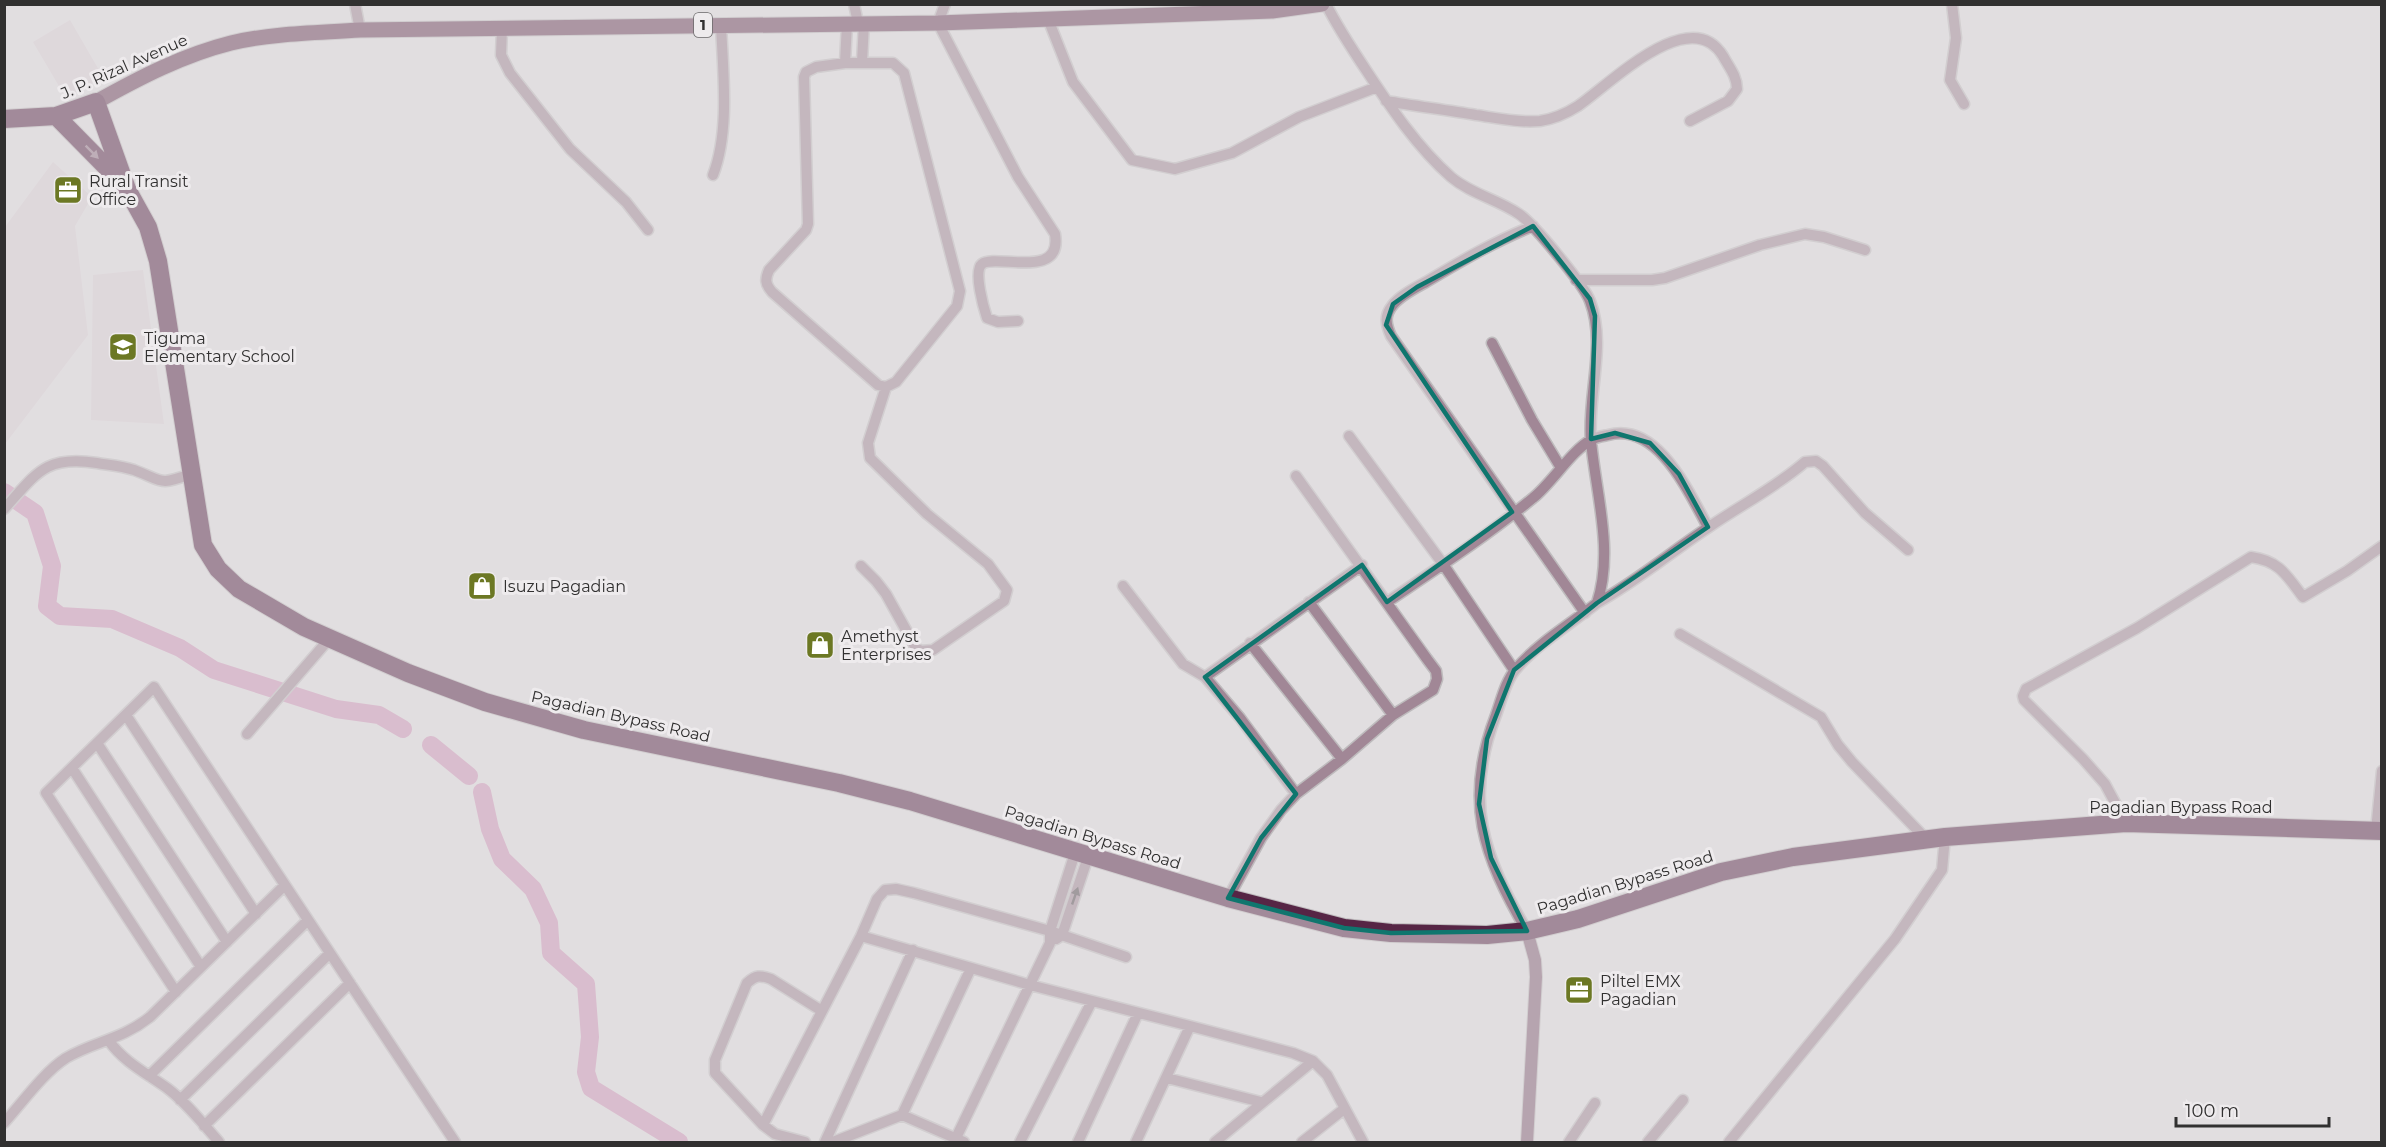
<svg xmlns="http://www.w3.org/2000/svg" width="2386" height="1147" font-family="Montserrat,sans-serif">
<rect width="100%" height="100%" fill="#e1dee0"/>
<!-- built -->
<path fill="#dad0d6" d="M70,20l33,57 -37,21 -33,-56z
M53,162l39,35 -17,29 13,109 -83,109v-217z
M143,270l21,154 -73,-4 2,-145z"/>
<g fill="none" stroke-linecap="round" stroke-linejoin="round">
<!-- river -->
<path stroke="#cf95b8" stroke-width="18" d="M4,492l31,21 17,53 -5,40 13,10 52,3 68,29 34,22 122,39 43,6 24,14
M431,745l38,31
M482,792l8,37 12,30 31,30 16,34 2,30 35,31 4,53 -4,35 5,16 88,54"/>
<!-- street casing -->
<g stroke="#bebbbd" stroke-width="13">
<path id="street" d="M355,4l5,26
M854,4l4,19
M945,4l-7,19 80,154 37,57c8,47 -60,19 -73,30 -9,7 2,45 5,54l11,4 20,-1
M1326,4c12,24 26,45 40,66 25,38 51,77 85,107 20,17 46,22 68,37 15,10 65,71 71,87 17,44 -3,94 1,140 5,53 23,110 6,162 -26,21 -59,40 -81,66 -10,11 -15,32 -20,46 -33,86 -13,140 31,216
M1952,4l4,34 -6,42 14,24
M1048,19l25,63 59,78 43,9 57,-16 67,-36 78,-30
M502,28l-1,27 9,18 60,76 56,53 22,28
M862,62l2,-39
M845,63h48l11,10 56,218 -3,15 -61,76 -10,5 -8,-2 -106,-93c-7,-8 -7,-13 -3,-22l37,-40 2,-6 -4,-147 2,-5 10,-5z
M845,63l2,-40
M1386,101c30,5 60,9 90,14 21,3 43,8 64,6 13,-2 27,-8 38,-15 31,-21 112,-104 145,-50 6,11 14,20 14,33l-9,12 -38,20
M713,175c17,-44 10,-103 8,-150
M1533,226c-38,15 -72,35 -107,56 -11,6 -27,14 -34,24 -8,10 -6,19 -1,30l194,277
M1576,280h76l13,-2 95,-33 45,-11 19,3 41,13
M1492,343l40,77 29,48
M1349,436l94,128 71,106
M4,509c33,-36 41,-54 93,-46 12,2 25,3 37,7 30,11 23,16 57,4
M861,566l15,15 10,13 30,54 5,3 12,-1 71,-49 3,-11 -19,-26 -61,-50 -57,-56 -2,-15 18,-56
M1123,586l60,78 22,13
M1309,602l84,113
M1387,602c49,-33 100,-66 146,-104 19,-15 38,-47 58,-58 4,-3 12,-4 17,-5 50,-14 81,58 100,92
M1597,603c40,-22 74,-51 112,-76 32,-22 66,-39 96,-65l11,-1 7,5 42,47 43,37
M1680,634l141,83 17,28 14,17 75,78
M1250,643l92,116
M126,715l130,199
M247,734l83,-96
M97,743l130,199
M72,768l129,199
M1296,794l-56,-76 -35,-41 157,-112
M2126,823l-21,-39 -22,-25 -59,-59 -1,-4 3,-7 111,-61 114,-71c29,4 36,19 52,40l44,-26 35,-25
M2376,830l6,-59
M1228,898l33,-60 20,-28 15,-16 46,-35 51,-44 40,-25 4,-11 -1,-8 -9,-12 -131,-183
M861,936l169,49 160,41 103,27 20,8 14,14 36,67
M1056,939l6,-4 26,-78
M176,992l-130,-199 108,-106 301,455
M109,1041c15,21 37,32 58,47 20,15 36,36 52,54
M149,1076l159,-156
M1167,1078l94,24
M180,1100l150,-147
M902,1115l69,-147
M4,1123c18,-20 40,-51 62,-65 29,-17 55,-18 84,-41l135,-132
M763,1125l98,-189 16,-37 8,-9 11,-1 18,4 136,38 76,26
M204,1126l146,-143
M805,1142l-30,-8 -12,-9 -48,-52v-13l32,-77c9,-8 13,-8 24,-4l51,32
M825,1142l88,-192
M833,1142l69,-27 62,27
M954,1142l96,-199v-12l25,-78
M1020,1142l72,-141
M1078,1142l60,-129
M1136,1142l54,-116
M1215,1142l98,-81
M1302,1142l42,-33
M1569,1142l26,-39
M1648,1142l35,-42
M1729,1142l166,-203 47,-69 3,-33"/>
</g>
<!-- secondary casing -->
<g stroke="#bebbbd" stroke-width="14">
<path id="secondary" d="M1527,1142l9,-165 -1,-17 -8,-29"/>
</g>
<!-- primary casing -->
<g stroke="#bebbbd" stroke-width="17">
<path id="primary" d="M96,102c43,-24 87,-47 135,-59 42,-10 86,-10 129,-13l578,-7 334,-12 50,-7"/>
</g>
<!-- highway casing -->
<g stroke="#bebbbd" stroke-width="20">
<path id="highway" d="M56,116l64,65
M4,119l52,-3 40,-14 31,87 21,38 10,34 45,284 15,24 21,20 65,38 104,46 77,29 99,28 255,53 71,18 318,97 116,30 47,5 96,2 40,-4 51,-12 143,-47 72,-15 152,-20 181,-14 256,8"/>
</g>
<!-- street -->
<use href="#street" stroke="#a18796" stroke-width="10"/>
<!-- secondary -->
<use href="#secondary" stroke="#825d73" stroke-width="12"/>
<!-- primary -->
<use href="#primary" stroke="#6a3f5a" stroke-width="15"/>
<!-- highway -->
<use href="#highway" stroke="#562545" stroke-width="18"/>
</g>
<!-- one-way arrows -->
<defs><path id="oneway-solid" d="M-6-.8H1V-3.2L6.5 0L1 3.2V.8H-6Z" transform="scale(1.5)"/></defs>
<use fill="#937488" href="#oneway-solid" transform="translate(92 152) rotate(45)"/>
<use fill="#534a4f" href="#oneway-solid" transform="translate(1075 896) rotate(-71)"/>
<!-- marked area -->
<path d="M0 0H2386V1147H0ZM1533,226l57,73 5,17 -4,123 24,-6 35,10 29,31 29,53 -111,76 -83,67 -27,69 -8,65 12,54 36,73 -136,2 -47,-5 -116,-30 33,-60 35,-44 -91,-117 157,-112 25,37 125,-90 -126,-187 7,-21 24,-17z" fill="#e1dee0" fill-opacity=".55" fill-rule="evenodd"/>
<path fill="none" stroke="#0f766e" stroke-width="4.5" stroke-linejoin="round" d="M1533,226l57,73 5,17 -4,123 24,-6 35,10 29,31 29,53 -111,76 -83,67 -27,69 -8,65 12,54 36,73 -136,2 -47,-5 -116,-30 33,-60 35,-44 -91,-117 157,-112 25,37 125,-90 -126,-187 7,-21 24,-17z"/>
<!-- icons -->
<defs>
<g id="office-square" transform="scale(1.5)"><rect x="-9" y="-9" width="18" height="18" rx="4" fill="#6c7824" stroke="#eeebed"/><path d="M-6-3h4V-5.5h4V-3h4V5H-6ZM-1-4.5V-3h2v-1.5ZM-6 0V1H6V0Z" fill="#fff"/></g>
<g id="school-square" transform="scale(1.5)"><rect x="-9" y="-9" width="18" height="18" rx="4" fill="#6c7824" stroke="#eeebed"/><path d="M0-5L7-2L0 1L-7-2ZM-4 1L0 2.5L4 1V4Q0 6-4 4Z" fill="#fff"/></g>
<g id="shop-square" transform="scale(1.5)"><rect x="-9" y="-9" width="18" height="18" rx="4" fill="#6c7824" stroke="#eeebed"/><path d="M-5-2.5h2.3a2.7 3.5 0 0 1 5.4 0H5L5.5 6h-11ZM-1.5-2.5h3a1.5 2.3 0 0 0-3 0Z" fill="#fff"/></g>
</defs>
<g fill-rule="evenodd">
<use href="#office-square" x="68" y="190"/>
<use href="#school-square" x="123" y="347"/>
<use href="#shop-square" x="482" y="586"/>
<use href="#shop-square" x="820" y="645"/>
<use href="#office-square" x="1579" y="990"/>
</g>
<g text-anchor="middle" stroke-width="6" stroke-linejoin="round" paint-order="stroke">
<!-- shield labels -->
<rect fill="#eeebed" stroke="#6a6869" stroke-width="1.5" x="694" y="13" width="18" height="24" rx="4.5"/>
<g font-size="15" font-weight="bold" fill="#313030">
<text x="703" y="30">1</text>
</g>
<!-- street labels -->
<g font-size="16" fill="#313030" stroke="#eeebed">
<text transform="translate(124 66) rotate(-24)" y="6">J. P. Rizal Avenue</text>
<text transform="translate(621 716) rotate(13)" y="6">Pagadian Bypass Road</text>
<text x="2181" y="813">Pagadian Bypass Road</text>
<text transform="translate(1093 837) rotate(17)" y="6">Pagadian Bypass Road</text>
<text transform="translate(1625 882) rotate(-17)" y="6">Pagadian Bypass Road</text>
</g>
<!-- poi labels -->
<g font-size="16" fill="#313030" stroke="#eeebed" text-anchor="start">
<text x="89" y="187">Rural Transit<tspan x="89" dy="18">Office</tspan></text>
<text x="144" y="344">Tiguma<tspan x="144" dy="18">Elementary School</tspan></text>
<text x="503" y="592">Isuzu Pagadian</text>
<text x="841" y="642">Amethyst<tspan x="841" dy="18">Enterprises</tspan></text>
<text x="1600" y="987">Piltel EMX<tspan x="1600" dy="18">Pagadian</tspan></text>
</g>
</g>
<!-- border -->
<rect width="2386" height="1147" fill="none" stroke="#313030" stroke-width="12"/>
<!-- scale -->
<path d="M2176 1117v9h153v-9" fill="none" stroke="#313030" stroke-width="3"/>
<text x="2185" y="1117" font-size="18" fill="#313030" stroke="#eeebed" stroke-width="4.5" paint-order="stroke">100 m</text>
</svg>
